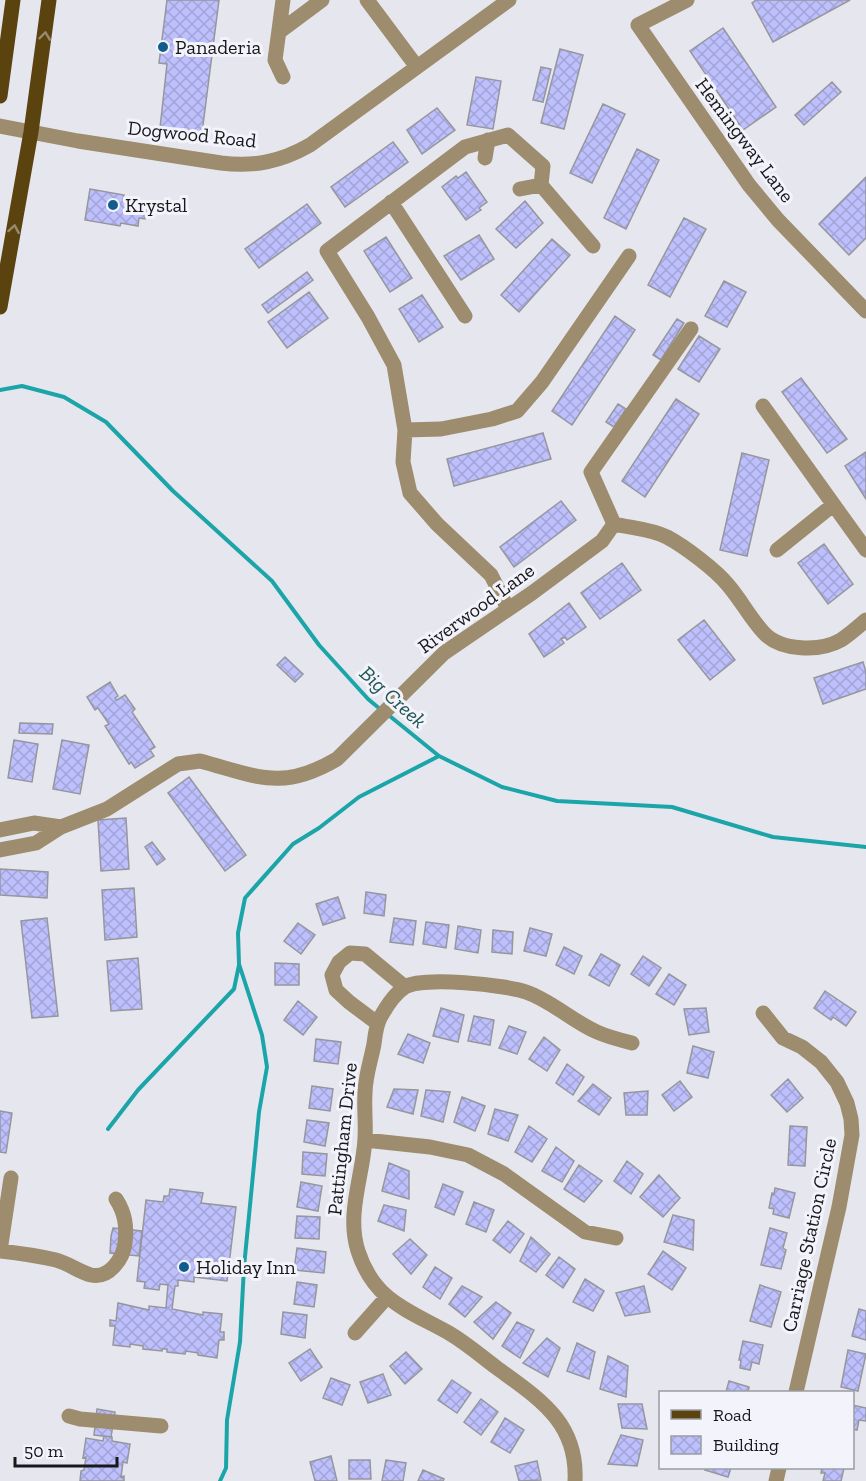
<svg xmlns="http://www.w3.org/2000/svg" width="866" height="1481" font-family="'Zilla Slab',serif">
<defs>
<pattern id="building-cross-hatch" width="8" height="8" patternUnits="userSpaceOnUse" patternTransform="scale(1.5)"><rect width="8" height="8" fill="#bdc0fc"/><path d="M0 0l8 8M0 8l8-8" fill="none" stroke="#a2a4d7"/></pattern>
</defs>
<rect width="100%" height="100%" fill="#e6e7ee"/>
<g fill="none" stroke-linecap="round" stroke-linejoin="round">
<!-- stream -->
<path stroke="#1ca5a8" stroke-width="4" d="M0,390l22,-4 42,11 42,25 67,69 99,90 47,64 49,54 12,10
M386,713l53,43 63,31 55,14 115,6 101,30 93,10
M108,1129l30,-39 96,-101 5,-24
M220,1481l6,-13 1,-48 13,-78 4,-75 11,-113 4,-42 8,-45 -5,-32 -23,-71 -1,-31 7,-35 48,-54 26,-16 40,-31 80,-41"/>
</g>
<!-- building -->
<path fill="url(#building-cross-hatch)" stroke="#96969d" stroke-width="1.5" d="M167,0h52l-17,133 -42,-5 7,-64 -8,-1z
M756,0h94l-77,42 -21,-39z
M723,28l53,79 -33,23 -53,-79z
M560,49l23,6 -19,74 -23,-6z
M541,67l10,2 -8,33 -10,-2z
M476,77l25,4 -8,48 -26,-4z
M832,82l9,10 -37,33 -9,-10z
M603,104l22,10 -33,69 -22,-10z
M437,108l18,22 -33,24 -15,-24z
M393,142l15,20 -63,45 -14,-20z
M637,149l22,11 -33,69 -22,-11z
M466,172l21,30 -8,6 2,2 -15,10 -24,-33 14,-11 2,2z
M866,177v61l-17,17 -30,-31z
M90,189l34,6 -1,4 16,2 -1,8 9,1 -2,9 -6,-1 -1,8 -17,-3 -1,3 -35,-6z
M525,201l18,22 -27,25 -20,-19z
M307,204l14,19 -62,45 -14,-19z
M684,218l22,11 -36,68 -22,-12z
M479,235l15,24 -33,21 -17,-24z
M386,237l26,41 -22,14 -26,-41z
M552,239l18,16 -51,57 -18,-17z
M307,272l6,8 -45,33 -6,-8z
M724,281l22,11 -19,35 -22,-11z
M309,292l19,26 -41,30 -19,-26z
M422,295l21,32 -24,15 -20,-33z
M615,316l20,14 -63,95 -20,-14z
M677,319l7,4 -23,37 -8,-5z
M699,336l21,13 -21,33 -21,-13z
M801,378l46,61 -20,14 -45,-61z
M676,399l23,15 -54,83 -23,-16z
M618,404l8,5 -12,18 -8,-5z
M543,433l8,26 -97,27 -7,-27z
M866,452v47l-21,-33z
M742,453l27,7 -22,96 -27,-6z
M561,501l15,19 -62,47 -14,-20z
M824,544l29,40 -25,20 -30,-41z
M622,563l19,27 -41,29 -19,-26z
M569,603l17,24 -19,13 -2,-3 -4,2 3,4 -20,14 -15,-23z
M704,620l31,40 -25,20 -32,-40z
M285,657l18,17 -8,8 -18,-17z
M863,662l3,10v17l-43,15 -9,-26z
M110,682l8,14 -3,2 2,2 8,-5 10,14 -3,3 23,35 -5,3 4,6 -19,12 -4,-6 -2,2 -24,-38 4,-2 -11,-16 -3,2 -8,-13z
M20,723l33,1 -1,10 -33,-1z
M14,740l24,4 -6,38 -24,-4z
M62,740l27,5 -9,49 -27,-5z
M189,777l57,78 -21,16 -57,-78z
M126,818l3,51 -28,2 -3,-51z
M152,842l13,17 -8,6 -12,-18z
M0,869l48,3 -1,26 -47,-3z
M134,888l3,49 -32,3 -3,-50z
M366,892l20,3 -2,21 -20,-3z
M338,897l7,21 -22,7 -7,-21z
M47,918l11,98 -26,2 -11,-97z
M394,918l22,3 -3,24 -23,-3z
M426,922l23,3 -3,23 -23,-4z
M298,923l17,12 -14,19 -17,-13z
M458,926l23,4 -3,23 -23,-4z
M530,928l22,6 -6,22 -22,-5z
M493,930l20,2 -1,22 -20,-2z
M564,947l18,9 -8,18 -18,-9z
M601,954l19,11 -11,21 -20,-11z
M643,956l18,12 -12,18 -18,-12z
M138,958l4,51 -31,2 -4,-50z
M275,963l24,1v21h-24z
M669,974l17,11 -12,20 -18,-11z
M825,991l31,21 -10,14 -13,-9 -2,3 -17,-12z
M298,1001l19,16 -14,18 -19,-15z
M441,1008l23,7 -6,27 -25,-6z
M706,1008l3,24 -20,3 -5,-26z
M474,1016l20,4 -4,25 -22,-4z
M509,1026l17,6 -9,22 -18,-6z
M408,1034l22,9 -7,20 -25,-9z
M544,1037l16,13 -13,21 -18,-12z
M316,1039l25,3 -3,22 -24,-3z
M693,1046l21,6 -6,26 -21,-5z
M567,1064l17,13 -11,18 -17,-12z
M788,1079l15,19 -16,14 -16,-17z
M680,1081l12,16 -18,14 -12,-16z
M593,1084l18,14 -12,17 -21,-14z
M312,1086l21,3 -3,22 -21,-3z
M394,1089l24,1 -5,24 -26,-7z
M426,1090l24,2 -7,30 -22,-6z
M648,1091l-1,24h-21l-2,-22z
M462,1097l23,9 -10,25 -21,-9z
M495,1109l23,6 -10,26 -20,-7z
M0,1111l12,2 -6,40 -6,-1z
M307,1120l22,3 -4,23 -21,-4z
M529,1126l18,13 -15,23 -17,-10z
M790,1126l17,1 -2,39 -17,-1z
M556,1147l18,14 -12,21 -20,-11z
M303,1152l24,2 -2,22 -23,-2z
M627,1161l16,13 -12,20 -17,-13z
M389,1163l20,8v28l-27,-8z
M579,1165l23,16 -18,21 -20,-13z
M659,1175l21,23 -17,19 -23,-20z
M301,1182l21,4 -4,25 -21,-4z
M443,1184l20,8 -9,23 -19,-8z
M775,1188l20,5 -6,25 -16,-4 1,-5 -5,-1 3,-15 2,1z
M170,1189l33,4 -2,10 35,4 -9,74 -33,-4v5l-16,-2v6h-3l-3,23 31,6v-3l19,2 -2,18h4v8h-5l-2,18 -19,-3v-2l-12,-2 -1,3 -18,-2v-3h-5v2l-19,-2v-3l-13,-2v3l-17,-2 2,-19h-5v-6l6,1 2,-18 31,7v-4l17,2 2,-23 -8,-1 -1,6 -15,-2 1,-6 -8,-1 9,-81 17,2 1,-6h5z
M474,1202l20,8 -8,22 -20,-8z
M384,1205l22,5 -2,21 -26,-10z
M673,1215l21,5 -1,30 -29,-8z
M297,1216l23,1 -1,22 -24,-1z
M508,1221l16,13 -14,19 -17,-13z
M113,1228l29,3 -3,25 -29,-3 1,-17z
M770,1228l17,5 -4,15 3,2 -5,19 -20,-4z
M531,1237l19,17 -14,18 -16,-11z
M410,1239l17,16 -16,19 -18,-20z
M297,1248l29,4 -2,21 -30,-3z
M663,1251l23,17 -14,22 -24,-16z
M559,1257l16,12 -12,19 -17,-13z
M435,1267l17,11 -12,21 -17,-12z
M585,1279l19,12 -11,20 -20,-9z
M297,1282l20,3 -3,22 -20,-3z
M760,1285l21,7 -10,35 -21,-6z
M462,1286l20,11 -17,20 -16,-13z
M644,1286l6,26 -25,4 -9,-23z
M496,1302l15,11 -18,26 -19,-17z
M859,1309l7,2v29l-14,-4z
M283,1312l24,3 -2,23 -24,-4z
M517,1322l17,8 -14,28 -18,-12z
M547,1338l13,10 -12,29 -25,-14z
M743,1341l20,4 -4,19 -7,-2 -2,8 -10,-2 1,-8h-2z
M577,1343l18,9 -6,27 -22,-8z
M310,1349l12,18 -21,14 -12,-18z
M848,1350l18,4 -8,37 -17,-4z
M406,1352l16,17 -17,15 -15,-18z
M608,1356l20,10 -2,31 -26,-8z
M383,1374l8,21 -23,8 -8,-21z
M331,1378l19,7 -8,20 -19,-7z
M452,1380l19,13 -14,20 -19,-13z
M729,1381l20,6 -1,5h2h-24z
M481,1399l17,13 -17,23 -17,-13z
M618,1404h24l5,25 -25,-1z
M852,1405l14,3v13l-7,-1 -2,10 -5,-1z
M97,1409l18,3 -4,25 -17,-2z
M505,1418l19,12 -14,23 -19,-11z
M621,1435l22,5 -6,26 -29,-2z
M104,1436l8,1v4l18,3 -3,19 -4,-1 -2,15 3,-1v5h-44l1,-10 3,-1 2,-13 -3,1 3,-20 17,3z
M331,1456l6,25h-22l-5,-19z
M349,1460h21l1,19h-22z
M386,1460l20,3 -3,18h-21z
M537,1461l4,19 -22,1 -4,-15z
M706,1468h25l-3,9 -23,-7z
M822,1468h22l-3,13h-18l2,-8h-4z
M423,1470l21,9 -1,2h-25z"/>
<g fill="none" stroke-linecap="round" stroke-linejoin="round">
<!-- minor -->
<path stroke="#9d8c6d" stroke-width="15" d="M283,0l-8,60 8,17
M367,0l50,67
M687,0l-49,25 111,160 29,35 88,91
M279,32l43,-32
M0,126l78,15 143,22c33,4 59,-1 89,-18l199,-145
M485,158l3,-18
M520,189l21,-4
M391,202l74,114
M763,406l103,144
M405,430l36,-1 51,-10 25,-8 25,-29 87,-126
M614,524c17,4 37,5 53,13 17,9 49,33 61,48 13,15 22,33 36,48 17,18 56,19 77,7 9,-6 17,-13 25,-20
M614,524l-23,-52 100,-143
M777,550l56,-45
M508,609l-17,-34 -54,-51 -27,-31 -7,-31 2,-32 -11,-65 -26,-48 -41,-66 138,-104 43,-12 35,31 -2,19 52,61
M0,830l34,-7 27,4
M0,850l36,-7 25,-16 46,-18 71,-45 22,-3c57,15 81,31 137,-2l107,-106 88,-60 70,-52 12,-17
M763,1013l20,25 19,9 19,15 16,20 10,21 4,16 1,16 -13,72 -43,185
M377,1023l-28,-21 -13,-12 -4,-15 7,-13 11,-9 15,1 40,33
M365,1140l65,7 38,8 36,19 81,58 31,6
M0,1251c18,2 38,5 56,9 12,3 23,12 35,15 18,4 32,-16 34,-32 2,-17 0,-30 -9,-44
M0,1251l11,-73
M355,1333l32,-36
M69,1416l11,3 81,7
M575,1481c3,-59 -37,-83 -78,-113 -16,-12 -31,-25 -48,-35 -41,-23 -75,-32 -91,-82 -12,-37 5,-75 7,-112 1,-15 -1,-30 0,-46 0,-16 6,-33 9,-49 1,-8 2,-18 6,-26 6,-11 14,-24 25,-31 17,-11 102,-2 121,5 26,9 46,29 71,40 11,5 23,8 35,11
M776,1481l3,-13"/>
<!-- major -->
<path stroke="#5b4310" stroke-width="15" d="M0,96l13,-96
M0,307l31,-175 18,-132"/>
</g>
<!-- one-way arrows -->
<defs><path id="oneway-chevron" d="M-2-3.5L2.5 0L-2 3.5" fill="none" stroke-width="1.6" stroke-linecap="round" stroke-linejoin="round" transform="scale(1.5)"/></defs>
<g stroke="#988a6e">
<use href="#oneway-chevron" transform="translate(45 36) rotate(-83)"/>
<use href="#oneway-chevron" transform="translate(14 229) rotate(-80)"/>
</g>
<!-- markers -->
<g fill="#115b8e" stroke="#f3f4fb" stroke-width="2">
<circle cx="163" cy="47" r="6"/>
<circle cx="113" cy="205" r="6"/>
<circle cx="184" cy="1267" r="6"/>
</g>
<g text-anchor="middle" stroke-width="6" stroke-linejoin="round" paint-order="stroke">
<!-- poi labels -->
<g font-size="20" fill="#18181a" stroke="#f3f4fb" text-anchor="start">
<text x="175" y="54">Panaderia</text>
<text x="125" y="212">Krystal</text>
<text x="196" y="1274">Holiday Inn</text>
</g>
<!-- street labels -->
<g font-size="20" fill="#18181a" stroke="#f3f4fb">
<text transform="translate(192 134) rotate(6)" y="7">Dogwood Road</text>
<text transform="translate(745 140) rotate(53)" y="7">Hemingway Lane</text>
<text transform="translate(476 608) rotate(-36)" y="7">Riverwood Lane</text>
<text transform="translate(342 1139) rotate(-84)" y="7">Pattingham Drive</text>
<text transform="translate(809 1235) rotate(-78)" y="7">Carriage Station Circle</text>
</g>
<!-- water labels -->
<g font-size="21" font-style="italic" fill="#215556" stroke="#f3f4fb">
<text transform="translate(393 697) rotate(42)" y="7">Big Creek</text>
</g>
</g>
<!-- legend -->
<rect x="659" y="1391" width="195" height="78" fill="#f3f4fb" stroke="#9b9ca1" stroke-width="1.5"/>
<rect x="671" y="1410" width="30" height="9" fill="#5b4310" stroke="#9b9ca1" stroke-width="1.5"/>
<text x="713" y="1421" font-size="18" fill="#18181a">Road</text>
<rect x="671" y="1436" width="30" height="18" fill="url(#building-cross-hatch)" stroke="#9b9ca1" stroke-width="1.5"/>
<text x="713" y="1451" font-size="18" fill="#18181a">Building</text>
<!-- scale -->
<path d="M15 1457v9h102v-9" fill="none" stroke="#18181a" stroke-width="3"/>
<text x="24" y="1457" font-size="18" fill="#18181a" stroke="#f3f4fb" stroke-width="4.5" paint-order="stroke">50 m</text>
</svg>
